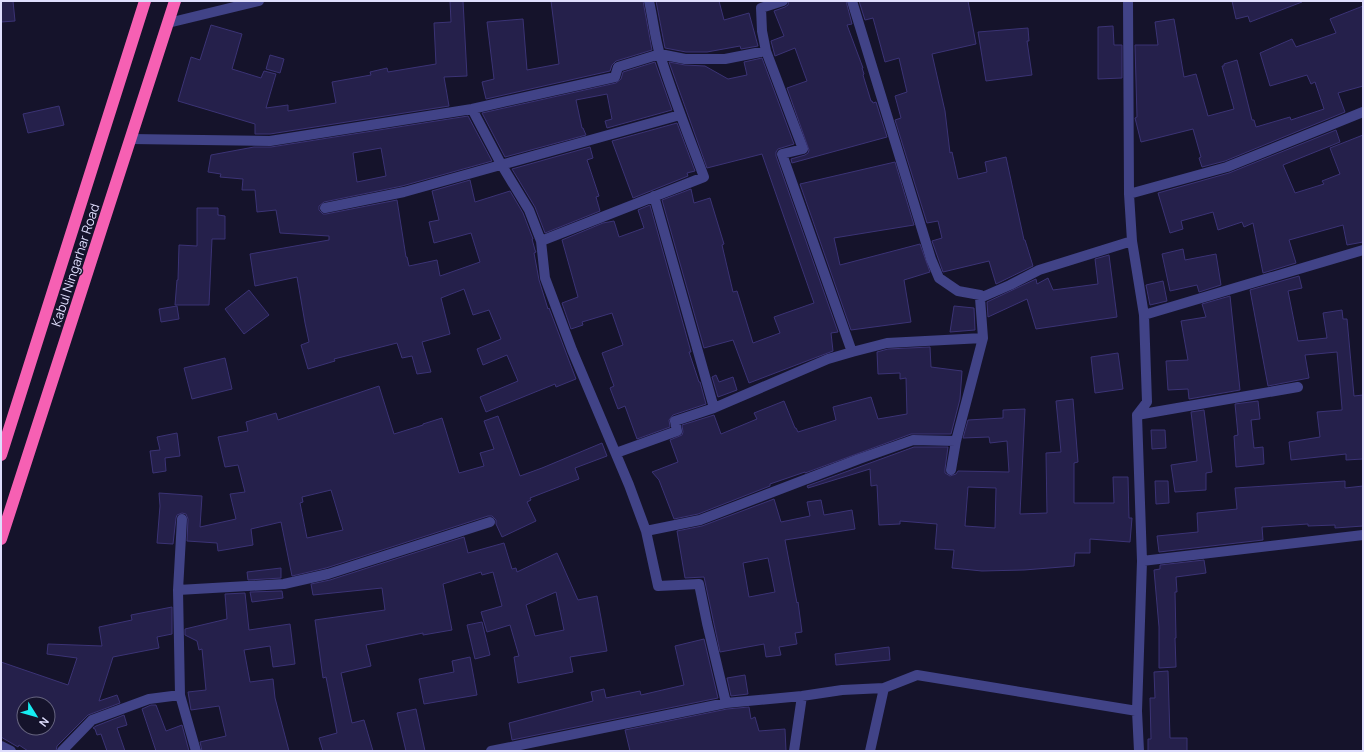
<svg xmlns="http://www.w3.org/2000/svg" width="1364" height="752" font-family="Manrope,sans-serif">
<rect width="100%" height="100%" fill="#15132b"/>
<!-- building -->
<path fill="#25204b" stroke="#3b3375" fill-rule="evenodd" d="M1,1h12l2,20 -14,1z
M450,1h13l4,75 -23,1 5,29 -179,28h-15v-10l-77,-23 13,-44 9,3 11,-35 31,9 -10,35 29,9 3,-7 12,3 -10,34 22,-3v6l48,-8 -4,-21 39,-7 -1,-3 17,-4 1,4 48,-8 -2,-41 17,-1z
M551,1h92l9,49 -36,11 -4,4 -2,6 -124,28 -4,-17 12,-3 -7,-57 36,-3 4,51 32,-6z
M656,1h63l5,19 25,-7 9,33 -17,3 -1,-3 -33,6h-21l-21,-4z
M789,1h57l6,23 -5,1 16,43h-1l2,6 -1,1 8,26h1l1,2 3,-1 11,35 -95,26 -1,-4 14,-4 3,-2 1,-3 -22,-62 20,-7 -12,-33 -20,8 -4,-15 13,-5 -10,-25 11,-4 3,-2z
M859,1h109l8,43 -44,10 13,57 5,42 2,-1 6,27 29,-7 -2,-10 21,-5 18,83h1l8,26 -37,18 -7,-23 -46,11 -11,-31 10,-3 -4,-17 -11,2 -32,-103 6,-2 -6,-22 12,-4 -8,-34 -14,4 -12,-44 -8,2z
M1232,1h70v1l-52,20 -2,-6 -12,3z
M1363,6v80l-25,7 7,19 -120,49 -23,6 -3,-9 2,-1 -8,-28 -52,13 -6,-24 2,-1 -2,-72h23l-3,-23 19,-3 10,58 12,-3 12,42 26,-7 -12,-43h2v-2l13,-4 15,60h2l2,7 34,-10 1,3 33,-11 -9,-27 -4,2 -4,-9 -37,11 -10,-33 32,-14 4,8 40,-14 -6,-14z
M1113,26l1,19h8v33l-24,1v-52z
M1028,28l1,13h-2l5,34 -46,6 -8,-49z
M270,55l14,4 -4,14 -14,-4z
M762,58l32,86 -16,5 -2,3v4l62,176 -7,1 2,18 -84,32 -16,-43 -29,8 -42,-148 29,-11 3,14 16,-5 14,46 -2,1 11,47 4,-1 16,52 27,-10 -6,-16 40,-14 -52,-149 -55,14 -38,-106 16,3 20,1 23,13 19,-4 -3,-13z
M655,62l17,48 -65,18 -2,-7 7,-2 -5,-25 -31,6 6,28h1l3,7 -81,22 -23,-44 134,-30 5,-4 2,-7z
M59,106l5,19 -36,8 -5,-19z
M468,116l24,45 -90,25 -78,16 -5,4v4l4,4h3l71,-14 9,57h1l2,9 28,-6 3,16 40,-14 -9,-29 -37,10 -5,-21 10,-2 -7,-29 38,-11 5,22 35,-11 13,22 10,26h-1l3,11 1,2 -2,1 5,27 9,29 1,-1 27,71 -20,8 -1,-3 -69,28 -6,-15 38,-16 -11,-26 -24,10 -6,-16 24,-10 -12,-29 -16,5 -9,-26 -23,9 9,36 -28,8 9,30 -14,2 -5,-18 -10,2 -5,-15 -63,16 1,2 -27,8 -7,-24 8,-3 -4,-19 -8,-46 -42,9 -5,-32 79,-14v-4l-49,-3 -4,-23 -19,2 -2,-22h-13l1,-11 -23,-2 1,-3 -13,-2 3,-17 43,-8h17zM381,148l5,28 -29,6 -4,-29z
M677,123l18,48 -8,2 1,3 -55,22 -21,-57z
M1336,130l4,12 -57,23 12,28 29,-9 -2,-3 18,-7 -10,-26 33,-13v107l-16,3 -4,-20 -54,15 7,23 -33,10 -10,-50 -9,4 -2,-5 -24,8 -5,-18 -32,9 2,8 -13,4 -12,-40 71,-20z
M590,147l3,11 -6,2 12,36 -3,1 4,14 -55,22 -10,-26 -23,-38z
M895,162l19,63 -80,13 6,27 80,-21 10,28 -26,8 7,42 -60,8 -51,-146z
M650,205l41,147h-2l10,30h1l6,22 -33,11 -4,5 1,7 -33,12 -12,-33 -7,3 -8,-21 4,-2 -12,-33 21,-8 -11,-32 -30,9 1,3 -12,4 -9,-26 16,-6 -16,-57 41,-17 11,-2 5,16 25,-9 -6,-18z
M197,208h21v7l7,1v23h-13l-3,66h-34l2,-25h1l1,-35 18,1z
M1183,249l2,11 31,-6 5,31 -22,7 -2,-7 -27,6 -8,-37z
M1109,255l8,62 -81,12 -9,-30 -39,18 -1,-15 49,-23 1,5 11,-6 5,12 45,-6 -3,-25z
M1299,276l3,12 -14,3 10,50 29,-3 -4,-25 19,-3 1,9h4l7,77 9,-1v64l-17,1v-6l-55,6 -2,-18 31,-5 -3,-25 25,-2v-2l-5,-56 -32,3 4,23 -41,8 -18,-96z
M1163,281l4,20 -17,4 -4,-20z
M249,290l20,25 -25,19 -19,-25z
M1230,296l10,94 -51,9 -1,-10 -20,1 -2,-29 22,-1 -7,-39 25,-4 -4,-13z
M177,306l2,13 -18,3 -2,-13z
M954,306l20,2 1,22 -25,2z
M930,347l1,20 31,4 -2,28 -9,35h-40l-106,39v-1l-35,12v2l-72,28 -24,5 -15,-39 -7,-8 26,-10 -8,-22 12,-5 1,-3 -1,-7 32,-10 7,19 36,-15 -3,-6 30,-12 11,27h1l2,4 38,-12 -3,-13 38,-10 7,22 29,-5 -1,-36 -6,1v-6l-22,1 -1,-22 11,-3z
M1118,353l5,36 -28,4 -4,-36z
M225,358l7,31 -40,10 -8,-31z
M716,375l3,7 14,-5 4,13 -19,7 -6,-20z
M379,386l15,48 29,-9v-1l19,-6 17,55 25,-7 -4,-13 14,-4 -10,-28 14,-5 22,60 22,-8 60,-25 5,13 -32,12 4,11 -49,19 1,2 -4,2 9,19 -34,16 -6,-13v-4l-4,-4h-4l-162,52 -34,8 -11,-54 -30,7 2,16 -35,6 -1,-8 -30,-2 1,-22 -2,-5 -4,-1 -5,2 -1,3 -3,26 -16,-1 3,-37 -1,-13 43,3 -2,31 36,-8 -6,-25 15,-2 -7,-27 -13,2 -7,-30 30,-6 -2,-9 30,-9 2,7zM331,490l12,40 -36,8 -7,-35 3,-1 -1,-5z
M1073,399l5,63 -4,1v40h40l-1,-26h15l1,41h3l-2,24 -40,-3v14h-15l-1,13 -50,4 -42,1 -30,-3 2,-18 -19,-1 2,-25 -37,-3v3l-21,1 -2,-40 -6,1 -1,-17 -62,19 -1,-2 107,-39h34l-3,22v4l5,3 6,-2 2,-3 51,1 -2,-31 -17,2 -1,-6 -26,1 5,-18 35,-2v-8l22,-1 -5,105 27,-1 -1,-60 15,-1 -5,-51zM968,487l28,1 -1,40 -30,-2z
M1258,401l2,18 -9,1 3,28 9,-1 1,17 -28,3 -2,-31 4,-1 -3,-31z
M1204,410l8,62 -6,1v17l-31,2 -4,-27 26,-4 -6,-49z
M1151,430h14l1,18 -14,1z
M177,433l3,23 -15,2 1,13 -13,2 -3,-22 10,-1 -3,-13z
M1155,481h13l1,22 -13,1z
M1345,481v7l18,-2v40l-28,2v-3l-27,1v-2l-46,3 1,13 -104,12 -2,-16 41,-4 -1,-19 40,-4 -2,-21z
M774,499l7,23 29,-6 -3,-14 14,-2 3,15 28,-5 3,19 -70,11 12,63 1,-1 4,30 -7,1 2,11 -18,3 2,8 -15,2 -2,-13 -44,8 -16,-75 -19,1 -8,-47 25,-5zM768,558l7,34 -26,5 -6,-34z
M464,537l4,16 36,-10 8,26 4,-1 1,4 40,-19 21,47 19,-4 10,55 -37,6 3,15 -55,11 -4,-26 5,-1 -9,-31 -23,7 -6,-20 21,-6 -9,-34 -11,3 -1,-3 -38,12 9,46 -29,5v-2l-57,12 5,21 -30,7 11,50 12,-3 9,31h-50l-4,-13 18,-5 -11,-56 -3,1 -8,-58 70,-10 -3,-22 -69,7 -2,-11 19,-4zM556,592l8,38 -29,6 -9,-31z
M1204,560l2,13 -30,4 1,15h-2l1,46h-1l1,29 -17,1v-41l-5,-57 6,-1v-4z
M281,568v10l-33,2 -1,-8z
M282,591l1,7 -31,4 -2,-10z
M245,593l4,37 41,-6 5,40 -22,3 -3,-21 -26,4 6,32 23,-3 2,19 14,53h-87l-2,-9 26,-6 -7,-30 -28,4 -3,-18 18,-2 -4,-41 -3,1 -2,-9 -12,-6v-6l42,-10 -2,-25z
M172,607v27l-15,3 2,11 -46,9 -14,44 18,-6 3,8 -32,12 -31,31 -1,5h-28l-9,-6 -1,2 -17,-10v-75l67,23 9,-27 -30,-4 1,-10 54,2 -3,-19 33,-7 -1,-5zM24,704h24v24h-24z
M482,622l8,33 -15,4 -8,-34z
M704,639l14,59 -206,42 -3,-17 84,-22 -2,-9 13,-3 2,9 34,-7 1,4 43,-10 -9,-39z
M889,647l1,13 -54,5 -1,-11z
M470,657l7,38 -53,9 -5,-25 35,-7 -2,-11z
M1168,671l2,67h17v13h-39v-12h3l-1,-41h5l-1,-26z
M745,675l3,19 -17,2 -4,-18z
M151,705h5l10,26 16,-6 7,26h-33l-14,-42z
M749,707l2,12 4,-2 4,14 26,-2 1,22h-156l-5,-21 102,-21z
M416,709l9,42h-19l-9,-38z
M124,715l3,10 -10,3 8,23h-18l-6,-17 -4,1 -2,-6 -2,-1 3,-2z"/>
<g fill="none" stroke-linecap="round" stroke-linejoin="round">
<!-- minor -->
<path stroke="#414387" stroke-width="10" d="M783,1l-22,7 1,23 4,20 37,98 -21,5 70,198
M852,1l79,258 8,19 19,13 22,4v3l30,-13 29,-15 93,-29
M1128,1l1,193 3,47 12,74 3,87 -10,13 5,146 -5,150 2,40
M168,23l91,-22
M472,109l29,55 28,46 12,31 4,37 27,72 57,135 17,46 12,55 41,-2 8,39 19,80
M131,139l139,2 202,-32 143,-32 3,-10 42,-13 25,5h40l41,-8
M1129,194l98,-27 136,-55
M654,196l60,212
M325,208l79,-16 276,-77
M541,241l163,-64c-15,-40 -31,-80 -44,-122 -5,-17 -7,-36 -11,-54
M1144,315l219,-65
M1137,415l161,-28
M616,453l61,-22 -2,-10 39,-13 114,-49 24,-7 35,-9 96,-5
M951,470l5,-29 27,-103 -3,-40
M182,519l-4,71 2,105 16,56
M646,531l54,-11 159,-61 54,-19 43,1
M1142,561l221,-26
M178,590l106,-6 44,-10 162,-52
M1,746l10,5
M62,751l30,-31 57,-21 31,-4
M491,751l235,-48 76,-7 40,-6 42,-2 33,-13 220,36
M794,751l8,-55
M870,751l14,-63"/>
<!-- highway -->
<path stroke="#f660b3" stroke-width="12" d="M1,455l144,-454
M1,539l174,-538"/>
</g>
<g text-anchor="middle" stroke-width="3" stroke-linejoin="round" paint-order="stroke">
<!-- street labels -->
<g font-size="13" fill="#dfdefd" stroke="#15132b">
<text transform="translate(75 265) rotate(-72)" y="5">Kabul Ningarhar Road</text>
</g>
</g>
<!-- border -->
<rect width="1364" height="752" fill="none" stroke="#dfdefd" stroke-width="4"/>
<!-- north arrow -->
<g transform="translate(36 716) rotate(127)"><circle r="19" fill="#15132b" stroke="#66647f"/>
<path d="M0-3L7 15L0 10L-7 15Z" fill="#16ecf2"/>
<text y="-6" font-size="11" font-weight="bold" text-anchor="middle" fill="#dfdefd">N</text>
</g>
</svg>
